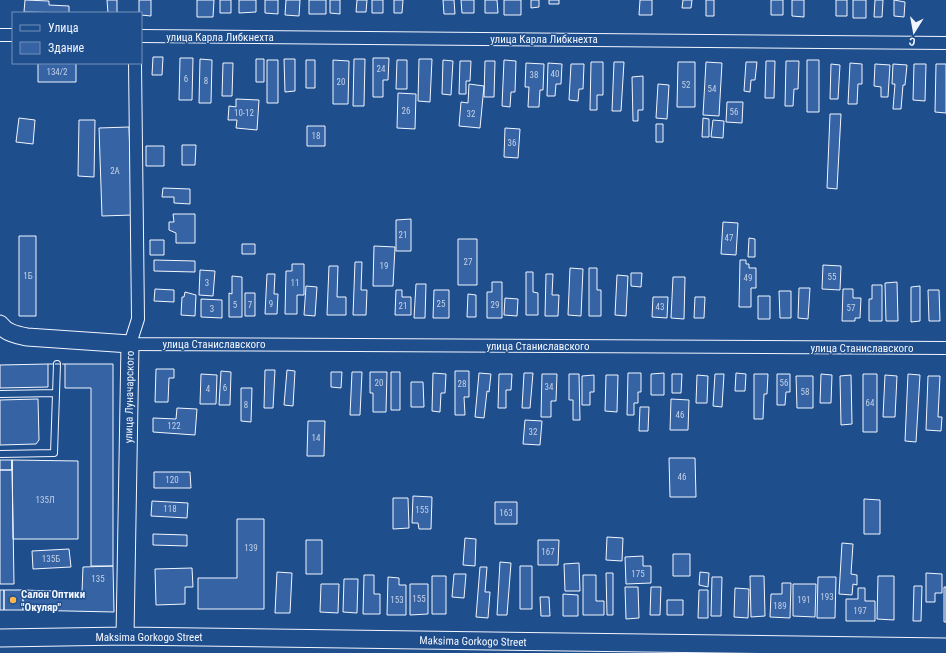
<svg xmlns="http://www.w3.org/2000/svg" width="946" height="653" font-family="'Roboto Condensed',sans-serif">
<rect width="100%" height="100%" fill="#1f4e8c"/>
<!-- building -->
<path fill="#3563a3" stroke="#f2f6ff" d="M25,0l24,1v4l20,1v7l-45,-1z
M107,0h10v13h-9z
M139,0h12v16l-10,-1v-2h-2z
M197,0h17l-1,17h-16z
M220,0h11v13h-11z
M239,0h17v12l-17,1z
M265,0h13v14l-13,-1z
M286,0h14l-1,16 -14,-1z
M309,0h17v14h-17z
M330,0h10v14l-10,-1z
M357,0h10l-1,12h-10z
M372,0h11v13h-11z
M394,0h9l-1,13h-8z
M443,0h11l1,14h-11z
M461,0h13v13h-12z
M485,0h12l1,13h-13z
M504,0h17v15h-17z
M531,0h8v7l-8,1z
M549,0h10v4h-10z
M640,0h12v15h-13z
M683,0h9l-1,8h-9z
M706,0h8v16h-8z
M771,0h12v15h-12z
M792,0h12v17l-12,-1z
M836,0h11v16h-11z
M853,0h13v18h-13z
M875,0h8l-1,17h-8z
M894,0l11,2 -1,15 -10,-1z
M153,57h10l-1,18h-10z
M180,58h13l-1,42h-13z
M373,58h16l-1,22h-5v17h-10z
M200,59l12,1 -1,43h-12z
M256,59h8v23h-8z
M284,59h11v32l-10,1z
M354,59h11l-1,47h-11z
M419,59h13l-2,43 -12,-1z
M267,60h11v43h-11z
M306,60h9v28h-9z
M333,60l16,1 -1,43h-15z
M397,60h10v29h-11z
M443,60l10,1 -2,34 -9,-1z
M504,60l12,1 -1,31h-4l-1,15 -8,-1z
M807,60h12v52h-12z
M460,61h11l-1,20h-4v13h-7z
M485,61h10l-1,36h-10z
M766,61h9l-1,37h-9z
M786,61h13l-1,28h-4l-1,17h-8z
M591,62h12v33h-6v15h-7z
M614,62h10l-3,49h-9z
M678,62h17v45h-18z
M706,62l16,1 -3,53 -16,-1z
M746,62h11l-2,18h-4l-1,12 -6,-1z
M38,63h38v19h-38z
M223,63h10l-1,33h-10z
M526,63l18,1 -1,26h-3l-1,17h-11l1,-20h-4z
M548,63l14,1 -1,20h-5l-1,12h-8z
M850,63l12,1v20h-4l-1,20h-9z
M571,64h13l-1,25h-4l-1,12 -9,-1z
M831,64l9,1 -2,34h-8z
M875,64l15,1 -2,32h-7v-10l-7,-1z
M893,64l14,1 -2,20h-2l-2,24h-8l2,-25h-3z
M914,64h12l-1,37 -12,-1z
M936,64h10v49l-11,-1z
M643,76v34h-5v11h-5l-1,-44z
M469,84l15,2 -4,42 -21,-2 2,-24 7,1z
M658,84l11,1 -2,34 -11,-1z
M398,93l18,1 -1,35 -18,-1z
M236,99l23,1 -2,30 -21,-2 1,-8h-9l1,-14 7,1z
M727,102h16l-1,21 -16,-1z
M830,114h11l-4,75 -10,-1z
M19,118l16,2 -2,24 -17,-2z
M703,118l6,1v18h-7z
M79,120h16l-1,57 -16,-1z
M713,120l11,1 -1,17 -12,-1z
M656,124h7v18h-7z
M307,126h18v20h-18z
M129,127l3,88 -30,1 -3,-88z
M505,128l15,1 -2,29 -14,-1z
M182,145h14l-1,20h-13z
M146,146h18v20h-18z
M163,188l27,1v15l-16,-1v-6h-12z
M173,214h22v29h-19v-10l-7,-3v-8h5z
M411,219v32h-15v-31z
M723,222l15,1 -2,32 -15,-1z
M19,236h17v80h-17z
M749,238l6,1v18h-7z
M458,239h19v46h-19z
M150,240h14v15h-14z
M242,244h13v10h-13z
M374,246l21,1 -2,39h-20z
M154,260l41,1v11l-41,-1z
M740,260h6v4h3v4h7v20h-5v19h-12z
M355,262h7l-1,28h6l-1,25h-13z
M292,264h12v31h-7v19h-12l1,-43h6z
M823,265l18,1 -1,24 -18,-1z
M329,266h9l-1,31h9v18h-19z
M570,268l13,1 -2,47 -13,-1z
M589,268h8v22h4v26h-12z
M200,270l15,1 -2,25 -14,-1z
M526,272h7v20l5,1v22h-12z
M631,273h11l-1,14 -10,-1z
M267,274h8l-1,20h4l-1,20h-12z
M546,274h7l-1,21h7l-1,21h-13z
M617,275l11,1 -2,40 -11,-1z
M232,276l10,1v40h-13v-24l3,1z
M673,277h12l-1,42 -13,-1z
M492,282h10v36h-15v-26h5z
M897,282l1,39h-12l-1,-38z
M416,284h10l-1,34h-11z
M872,285h10v36h-13v-22h3z
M306,286l11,1 -2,29 -11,-1z
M920,286v35l-9,1v-35z
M799,288h11l-2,31 -10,-1z
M155,289l19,1v12l-20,-1z
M843,289h10v9h8l-1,20h-5v3h-13z
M396,290h6v7h9v18h-16z
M434,290h15v28h-16z
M928,290h11l1,31h-11z
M779,291h12v27h-11z
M185,292l11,3 -1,21 -14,-1 1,-18h2z
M245,293h10v23h-10z
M468,294l8,1v22h-9z
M758,296h12v23h-12z
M653,297h15l-1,21 -15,-1z
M695,297h10l-1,21h-10z
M505,298l13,1 -1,17 -13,-1z
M201,299l21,1v18l-21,-1z
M48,364v23l-48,1v-23z
M65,364h48v202h-22v-178h-26z
M156,369h18v9h-5l-1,24h-13z
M265,370h10l-2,38h-9z
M287,370l8,1 -2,35 -9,-1z
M221,371l10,1 -1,33h-11z
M455,371h14v26h-5l1,18h-10z
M331,372h11l-1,16 -10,-1z
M352,372h10l-2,43h-10z
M370,372h17l-1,40h-13v-19h-3z
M391,372h9v38h-9z
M433,373l13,1 -1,19h-4l-1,19 -8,-1z
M479,373l12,1 -2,18 -2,-1 -3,27 -9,-1z
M524,373h9l-3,35h-8z
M628,373h13v19h-3v11h-4v12h-7z
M664,373v22h-13v-21z
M736,373l10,1 -1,17h-10z
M201,374l16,1 -1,29h-16z
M499,374h13l-1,16h-5v18h-8z
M542,374h15l-1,27h-5v16h-10z
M569,374h10l1,46h-7v-20h-4z
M672,374h10l-1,19h-9z
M715,374h9l-2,33 -9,-1z
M754,374h14l-1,20h-3l-1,25h-9z
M777,374h13v18h-4l-1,13h-8z
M821,374l11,1 -1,28h-11z
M863,374h14v58h-14z
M908,374l12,1 -4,67 -11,-1z
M594,375v17h-4v13h-8v-29z
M606,375h12l-1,37 -12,-1z
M697,375l11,1 -1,27h-11z
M851,375l1,49 -11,1 -1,-49z
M885,375l12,1 -2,41h-12z
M796,376h17v32h-16z
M928,376h12l-2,41h4l-1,14 -15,-1z
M411,382h12l1,25h-13z
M241,388h11l-1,34 -10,-1z
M38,399l1,41 -3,4 -36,1v-45z
M671,399l18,1 -1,30h-18z
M640,407h9l-1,24h-9z
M177,408l20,1 -2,26 -42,-3v-14l23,1z
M525,420l17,1 -2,24 -17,-1z
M308,421h17l-1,35h-17z
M669,458h26l1,39h-26z
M0,460h12v10h-12z
M12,460l2,124h-14v-114h12z
M12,460l66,1v78h-65z
M154,472h36l1,16h-37z
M413,496l19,1 -1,32h-12l-1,-6h-6z
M393,498h15l1,30 -16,1z
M864,499l16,1v34h-16z
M152,501l36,2 -1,15 -36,-2z
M495,502h22v22h-22z
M237,519h27v90h-66v-31h39z
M153,534l34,1v11l-34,-1z
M607,537l16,1 -1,23 -16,-1z
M465,538l11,1 -1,27 -12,-1z
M306,540h16v34h-16z
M538,540h21l-1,25h-20z
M842,543l11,1 -2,30 6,1v10l-4,-1 -1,11 -13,-1z
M69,549l2,18 -38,2 -1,-18z
M673,554h17v22h-17z
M643,556v10h8v17l-25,1 -1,-27z
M500,562l11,1 -4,52h-10z
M579,563l1,28h-15l-1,-27z
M113,566l1,46 -91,-2v-20l59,2 1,-25z
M520,566h12v43h-12z
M480,567h7l-2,25h5l-2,26 -12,-1z
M192,568l1,19h-8v17l-29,1 -1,-36z
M277,572l15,1 -2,40h-15z
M700,572l9,1 -1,14 -9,-2z
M606,573h7v42h-6z
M926,573l16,1v19h-7v9h-9z
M454,574h12l-2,24 -12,-1z
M364,575h10v19h6v20h-17z
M583,575h13v26h8v14h-21z
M432,576h14v38h-14z
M750,576h14l1,40 -14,1z
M878,576h16v44l-17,-1z
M388,577l11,1v7h7v30h-19z
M712,577h10l-1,39h-10z
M818,577h18l-1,41h-18z
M344,579h14l-1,34 -14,-1z
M782,583h9l-1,35 -20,-1 1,-23h11z
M321,584h18l-1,29 -18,-1z
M410,584h18v30l-18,1z
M793,584h23l-1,33 -22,-1z
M914,586h8l-1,35h-8z
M625,587h13l1,31 -13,1z
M651,587h10l-1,28h-10z
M944,587h2v35h-2z
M735,588l14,1 -1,29 -14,-1z
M858,588h7v13h10v20h-29v-22h12z
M0,590h4v20h-4z
M4,590h19v20h-19z
M699,590h9v28h-10z
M563,594l15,1v21h-15z
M540,597h9l1,19h-9z
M667,600h16v15h-16z"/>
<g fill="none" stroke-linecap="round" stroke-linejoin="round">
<!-- lane casing -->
<g stroke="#f2f6ff" stroke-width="8">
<path id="lane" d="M0,394l56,-1
M0,454l54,-1 3,-89"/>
</g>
<!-- street casing -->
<g stroke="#f2f6ff" stroke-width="14">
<path id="street" d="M0,35h13
M141,36l805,7
M135,63l3,256 -8,25 816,4"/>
</g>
<!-- secondary casing -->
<g stroke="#f2f6ff" stroke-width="19">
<path id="secondary" d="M0,324c6,9 17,11 27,13l103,7 -5,292
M0,638l125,-2 821,11"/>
</g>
<!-- lane -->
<use href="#lane" stroke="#1f4e8c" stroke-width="6"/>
<!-- street -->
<use href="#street" stroke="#1f4e8c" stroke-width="12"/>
<!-- secondary -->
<use href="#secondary" stroke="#1f4e8c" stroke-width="17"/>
<!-- fence -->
<path stroke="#f2f6ff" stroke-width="1" stroke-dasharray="5 2" stroke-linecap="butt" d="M48,364h17"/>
</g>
<!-- markers -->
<circle fill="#ffb74d" stroke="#1f4e8c" stroke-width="1.5" cx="13" cy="600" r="4"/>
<g text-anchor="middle" stroke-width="3" stroke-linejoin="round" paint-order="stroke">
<!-- number labels -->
<g font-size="9" fill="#c3d1e8">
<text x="381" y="72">24</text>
<text x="57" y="75">134/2</text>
<text x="555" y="77">40</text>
<text x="534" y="78">38</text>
<text x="186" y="82">6</text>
<text x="206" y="84">8</text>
<text x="341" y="85">20</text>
<text x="686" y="88">52</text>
<text x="712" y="92">54</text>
<text x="406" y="114">26</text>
<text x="734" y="115">56</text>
<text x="244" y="116">10-12</text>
<text x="471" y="117">32</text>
<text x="316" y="139">18</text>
<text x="512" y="146">36</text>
<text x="115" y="174">2А</text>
<text x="403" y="238">21</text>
<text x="729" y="241">47</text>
<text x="468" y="265">27</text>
<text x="384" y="269">19</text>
<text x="28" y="279">1Б</text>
<text x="832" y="280">55</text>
<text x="748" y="281">49</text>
<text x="207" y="286">3</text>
<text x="295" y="286">11</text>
<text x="271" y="307">9</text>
<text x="441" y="307">25</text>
<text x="235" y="308">5</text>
<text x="250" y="308">7</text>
<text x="495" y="308">29</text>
<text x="403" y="309">21</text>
<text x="660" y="310">43</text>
<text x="851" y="311">57</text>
<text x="212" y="312">3</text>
<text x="379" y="386">20</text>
<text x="784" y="386">56</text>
<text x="462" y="387">28</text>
<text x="549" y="390">34</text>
<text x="225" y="391">6</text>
<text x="208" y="392">4</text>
<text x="805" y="395">58</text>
<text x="870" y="406">64</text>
<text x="246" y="408">8</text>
<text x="680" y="418">46</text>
<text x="174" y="429">122</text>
<text x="533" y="435">32</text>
<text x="316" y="441">14</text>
<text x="682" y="480">46</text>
<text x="172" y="483">120</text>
<text x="45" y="503">135Л</text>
<text x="170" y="512">118</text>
<text x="422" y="513">155</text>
<text x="506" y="516">163</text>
<text x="251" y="551">139</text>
<text x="548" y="555">167</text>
<text x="51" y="562">135Б</text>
<text x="638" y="577">175</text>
<text x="98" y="582">135</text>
<text x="827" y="600">193</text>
<text x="419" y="602">155</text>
<text x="397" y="603">153</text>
<text x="804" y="603">191</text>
<text x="780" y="609">189</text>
<text x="860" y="614">197</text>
</g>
<!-- street labels -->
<g font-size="11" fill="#f2f6ff" stroke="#1f4e8c">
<text x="220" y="41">улица Карла Либкнехта</text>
<text x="544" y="43">улица Карла Либкнехта</text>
<text x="214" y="348">улица Станиславского</text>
<text x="538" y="350">улица Станиславского</text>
<text x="862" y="352">улица Станиславского</text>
<text transform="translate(129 397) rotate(-89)" y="4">улица Луначарского</text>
<text x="149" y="641">Maksima Gorkogo Street</text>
<text transform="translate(473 641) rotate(1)" y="4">Maksima Gorkogo Street</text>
</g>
<!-- poi labels -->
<g font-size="11" font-weight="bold" fill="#f2f6ff" stroke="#1f4e8c" text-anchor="start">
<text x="21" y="598">Салон Оптики<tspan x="21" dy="13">"Окуляр"</tspan></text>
</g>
</g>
<!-- legend -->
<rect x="12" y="12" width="130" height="52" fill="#1f4e8c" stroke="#7391ba"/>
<rect x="20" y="25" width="20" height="6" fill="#1f4e8c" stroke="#7391ba"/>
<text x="48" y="32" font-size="12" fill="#f2f6ff">Улица</text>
<rect x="20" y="42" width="20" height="12" fill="#3563a3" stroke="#7391ba"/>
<text x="48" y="52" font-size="12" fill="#f2f6ff">Здание</text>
<!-- north arrow -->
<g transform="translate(914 32) rotate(191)" stroke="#1f4e8c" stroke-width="3" paint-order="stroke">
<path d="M0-3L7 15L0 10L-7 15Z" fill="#f2f6ff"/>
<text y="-6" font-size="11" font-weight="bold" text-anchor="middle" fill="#f2f6ff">С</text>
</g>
</svg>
